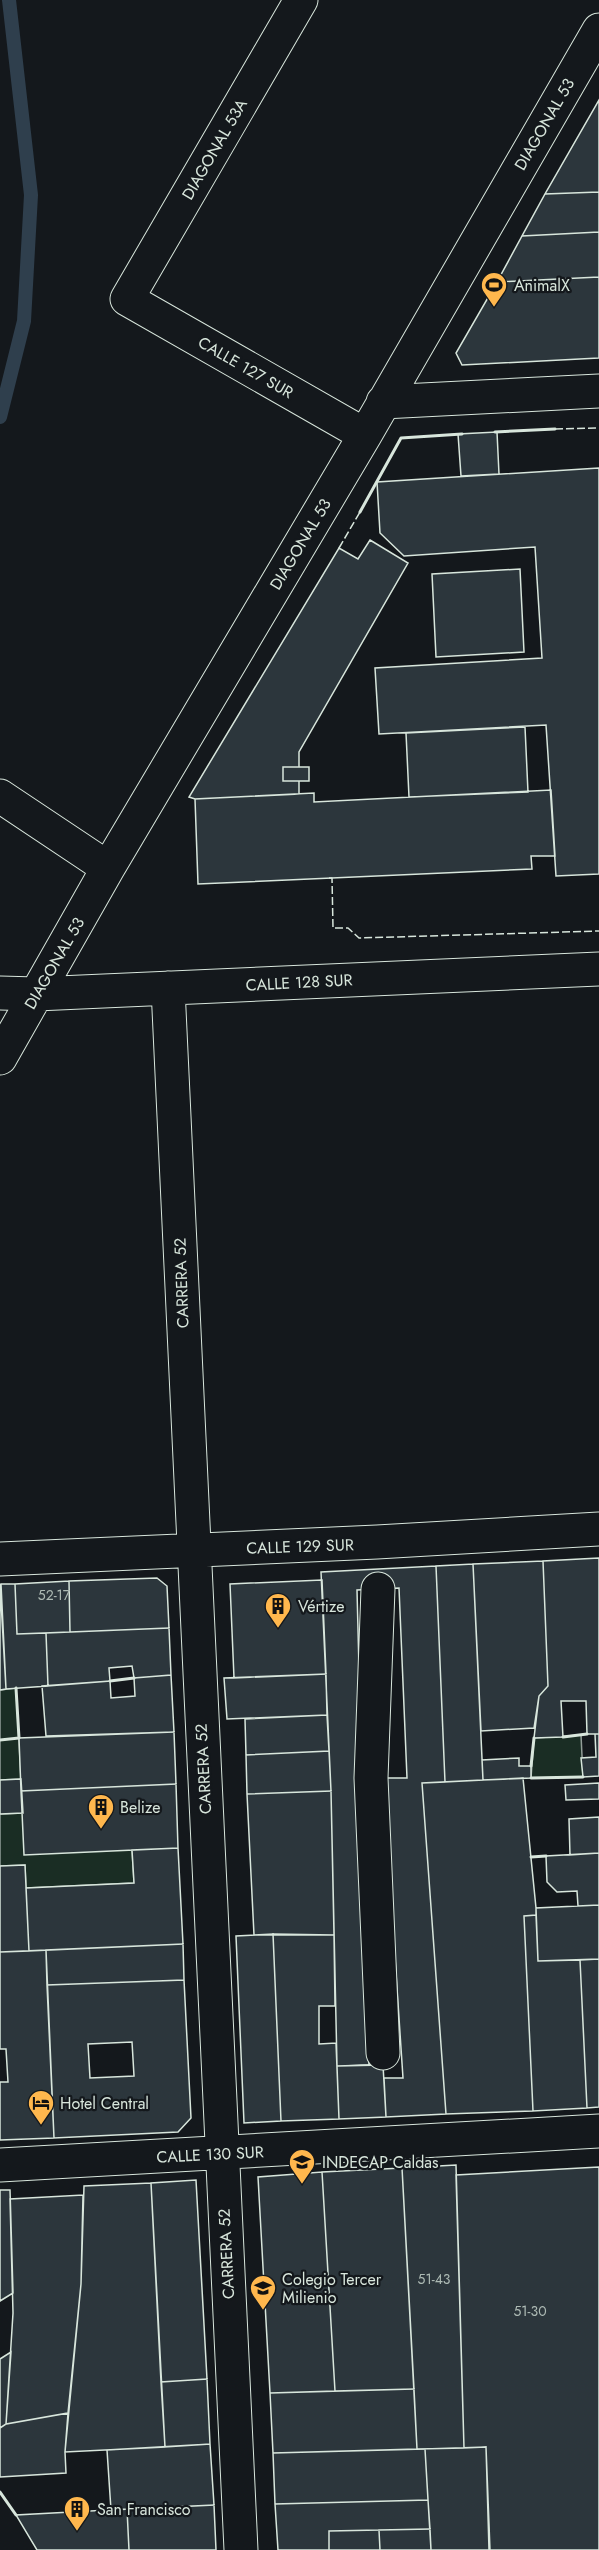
<svg xmlns="http://www.w3.org/2000/svg" width="599" height="2550" font-family="Jost,sans-serif">
<rect width="100%" height="100%" fill="#14181c"/>
<!-- green -->
<path fill="#1a2d24" stroke="#939e99" stroke-width="1.5" d="M16,1688l5,91 -21,1v-90z
M581,1735l2,42 -52,1 3,-40z
M23,1813l109,37 2,33 -108,5 -1,-23 -25,1v-52z"/>
<g fill="none" stroke-linecap="round" stroke-linejoin="round">
<!-- stream -->
<path stroke="#2f3f4d" stroke-width="14" d="M0,417l24,-96 7,-126 -22,-195"/>
</g>
<!-- building -->
<path fill="#2c363c" stroke="#d8e6dc" stroke-width="1.5" fill-rule="evenodd" d="M599,100v92l-54,2z
M599,192v40l-77,4 23,-42z
M599,232v45l-102,5 25,-46z
M599,277v81l-137,7 -6,-12 41,-71z
M497,432l2,42 -38,2 -3,-42z
M599,468v406l-43,2 -10,-151 -167,9 -4,-66 167,-10 -7,-111 -131,9 -24,-23 -3,-51z
M370,540l38,23 -109,189v15h-16v14h16v13l-104,5 -6,-2 150,-249 19,11z
M520,569l4,83 -88,5 -4,-83z
M525,727l3,65 -119,5 -3,-64z
M283,767h26v14h-26z
M551,790l4,66h-24l1,13 -334,15 -3,-85 119,-6v9z
M599,1558v176h-12l-1,-33h-25l2,36 -29,1 5,-42 9,-10 -5,-125z
M543,1561l5,125 -9,10 -5,32 -53,3 -8,-167z
M473,1564l10,216 -38,2 -9,-216z
M436,1566l9,216 -23,1 24,331 -60,3 -2,-39h19l-20,-300h24l-8,-190 -42,2 12,475 -32,1 -6,-275 -10,-219z
M157,1578l10,8 2,42 -99,4 -1,-51z
M322,1580l4,94 -92,4 -4,-94z
M69,1581l1,51 -53,2 -2,-50z
M0,1584l6,105 -6,1z
M1,1584h14l2,50 29,-1 2,53 -42,3z
M169,1628l2,47 -37,3 -2,-12 -23,2 1,13 -62,5 -2,-53z
M326,1674l1,41 -100,4 -3,-41z
M171,1675l3,57 -128,4 -4,-50 68,-5 1,17 24,-2 -1,-18z
M327,1715l2,36 -83,4 -1,-36z
M174,1732l2,52 -155,7 -2,-53z
M595,1734h4v42l-16,1 -2,-19 15,-1z
M329,1751l2,40 -84,3 -1,-39z
M519,1758v8h12v12l-48,2 -1,-20z
M523,1778l13,130v7l-12,1 9,195 -87,3 -24,-331z
M21,1779l2,34 -23,1v-34z
M599,1783v16l-33,1 -1,-15z
M176,1784l2,64 -154,7 -3,-64z
M331,1791l3,144h-80l-7,-141z
M599,1817v36l-29,2 -1,-36z
M178,1848l5,96 -154,7 -3,-63 108,-5 -2,-33z
M599,1853v52l-21,1 -1,-15 -20,1 -10,-10 -1,-26z
M25,1865l4,86 -29,1v-86z
M599,1905v54l-61,2 -2,-53z
M536,1915l2,46 42,-1 7,148 -54,3 -9,-195z
M273,1934l61,1 1,71h-16v38l17,-1 3,76 -58,2z
M273,1934l8,187 -37,2 -8,-187z
M183,1944l1,36 -137,5 -1,-35z
M46,1950l8,188 -54,2v-58h8l-2,-33h-6v-97z
M599,1959v148l-12,1 -7,-148z
M184,1980l7,138 -13,14 -124,6 -7,-153zM132,2042l2,34 -44,2 -2,-34z
M383,2065l3,52 -47,2 -2,-53z
M456,2165l8,283 -47,1 -15,-281z
M599,2167v383h-109l-4,-103 -22,1 -8,-273z
M402,2168l12,221 -79,2 -13,-219z
M322,2172l13,219 -65,2 -12,-216z
M196,2180l11,199 -46,3 -10,-199z
M151,2183l14,264 -100,5 16,-168 3,-98z
M0,2190h10l3,103 -13,8z
M83,2195l-2,89 -13,129 -62,11 7,-111 -3,-114z
M11,2352l-5,72 -6,4v-69z
M207,2379l3,65 -45,3 -4,-65z
M414,2389l3,60 -144,4 -3,-60z
M68,2413l-3,39 1,21 -66,4v-49l6,-4z
M210,2444l4,61 -103,5 -4,-60z
M486,2447l3,103h-58l-6,-101z
M425,2449l3,51 -153,4 -2,-51z
M428,2500l2,29 -101,2v19h-51l-3,-46z
M214,2505l2,45h-87l-2,-41z
M127,2509l2,41h-92l-21,-35z
M430,2529l1,21h-51l-1,-20z
M379,2530l1,20h-51v-19z"/>
<g fill="none" stroke-linecap="round" stroke-linejoin="round">
<!-- minor casing -->
<g stroke="#d8e6dc" stroke-width="35">
<path id="minor" d="M301,0l-174,299 238,136
M383,402l216,-11
M0,796l108,72
M168,988l73,1562
M0,993l36,1 563,-25
M0,1058l108,-190 257,-433 234,-405
M0,1559l377,-17 222,-13
M378,1589l-7,189 12,275
M0,2165l599,-34"/>
</g>
<!-- minor -->
<use href="#minor" stroke="#14181c" stroke-width="33"/>
<!-- fence -->
<path stroke="#d8e6dc" stroke-width="1.5" stroke-dasharray="8 3" stroke-linecap="butt" d="M555,429l44,-1
M339,548l21,-36
M329,878h3l1,50h15l11,10 240,-7"/>
<!-- wall -->
<path stroke="#d8e6dc" stroke-width="3" d="M495,432l60,-3
M360,512l41,-74 61,-4
M110,1681l24,-3
M563,1737l24,-3
M0,1740l19,-2 -3,-50
M531,1766l3,-28
M531,1778l52,-1
M531,1857l15,-1
M0,2492l16,23"/>
</g>
<!-- icons -->
<defs>
<g id="stadium-pin" transform="scale(1.35)"><path d="M0 17L-7.5 6A9.5 9.5 0 1 1 7.5 6Z" fill="#ffb74d" stroke="#14181c"/><path d="M0-5a6.5 5 0 1 0 0 10a6.5 5 0 1 0 0-10ZM-3.5-1.8h7v3.6h-7Z" fill="#111"/></g>
<g id="building-pin" transform="scale(1.35)"><path d="M0 17L-7.5 6A9.5 9.5 0 1 1 7.5 6Z" fill="#ffb74d" stroke="#14181c"/><path d="M-4-6H4V6H1V3H-1V6H-4ZM-2.5-4.3h1.7v1.8h-1.7ZM.8-4.3h1.7v1.8H.8ZM-2.5-1h1.7V.8h-1.7ZM.8-1h1.7V.8H.8Z" fill="#111"/></g>
<g id="hotel-pin" transform="scale(1.35)"><path d="M0 17L-7.5 6A9.5 9.5 0 1 1 7.5 6Z" fill="#ffb74d" stroke="#14181c"/><path d="M-6-4.5h1.5V1H6V5H4.5V3h-9V5H-6ZM-4 0a1.8 1.8 0 1 1 3.6 0ZM.5 0V-2.5h3Q6-2.5 6 0Z" fill="#111"/></g>
<g id="university-pin" transform="scale(1.35)"><path d="M0 17L-7.5 6A9.5 9.5 0 1 1 7.5 6Z" fill="#ffb74d" stroke="#14181c"/><path d="M0-5L7-2L0 1L-7-2ZM-4 1L0 2.5L4 1V4Q0 6-4 4Z" fill="#111"/></g>
<g id="school-pin" transform="scale(1.35)"><path d="M0 17L-7.5 6A9.5 9.5 0 1 1 7.5 6Z" fill="#ffb74d" stroke="#14181c"/><path d="M0-5L7-2L0 1L-7-2ZM-4 1L0 2.5L4 1V4Q0 6-4 4Z" fill="#111"/></g>
</defs>
<g fill-rule="evenodd">
<use href="#stadium-pin" x="494" y="285"/>
<use href="#building-pin" x="278" y="1606"/>
<use href="#building-pin" x="101" y="1807"/>
<use href="#hotel-pin" x="41" y="2103"/>
<use href="#university-pin" x="302" y="2162"/>
<use href="#school-pin" x="263" y="2288"/>
<use href="#building-pin" x="77" y="2509"/>
</g>
<g text-anchor="middle" stroke-width="4.5" stroke-linejoin="round" paint-order="stroke">
<!-- number labels -->
<g font-size="14" fill="#adbab4">
<text x="54" y="1600">52-17</text>
<text x="434" y="2284">51-43</text>
<text x="530" y="2316">51-30</text>
</g>
<!-- street labels -->
<g font-size="16" fill="#d8e6dc" stroke="#14181c">
<text transform="translate(544 124) rotate(-60)" y="6">DIAGONAL 53</text>
<text transform="translate(214 149) rotate(-60)" y="6">DIAGONAL 53A</text>
<text transform="translate(246 367) rotate(30)" y="6">CALLE 127 SUR</text>
<text transform="translate(300 544) rotate(-59)" y="6">DIAGONAL 53</text>
<text transform="translate(54 963) rotate(-60)" y="6">DIAGONAL 53</text>
<text transform="translate(299 982) rotate(-3)" y="6">CALLE 128 SUR</text>
<text transform="translate(181 1283) rotate(-92)" y="6">CARRERA 52</text>
<text transform="translate(300 1546) rotate(-2)" y="6">CALLE 129 SUR</text>
<text transform="translate(203 1769) rotate(-93)" y="6">CARRERA 52</text>
<text transform="translate(210 2154) rotate(-3)" y="6">CALLE 130 SUR</text>
<text transform="translate(226 2254) rotate(-93)" y="6">CARRERA 52</text>
</g>
<!-- poi labels -->
<g font-size="16" fill="#d8e6dc" stroke="#14181c" text-anchor="start">
<text x="514" y="291">AnimalX</text>
<text x="298" y="1612">Vértize</text>
<text x="120" y="1813">Belize</text>
<text x="60" y="2109">Hotel Central</text>
<text x="322" y="2168">INDECAP Caldas</text>
<text x="282" y="2285">Colegio Tercer<tspan x="282" dy="18">Milienio</tspan></text>
<text x="97" y="2515">San Francisco</text>
</g>
</g>
</svg>
